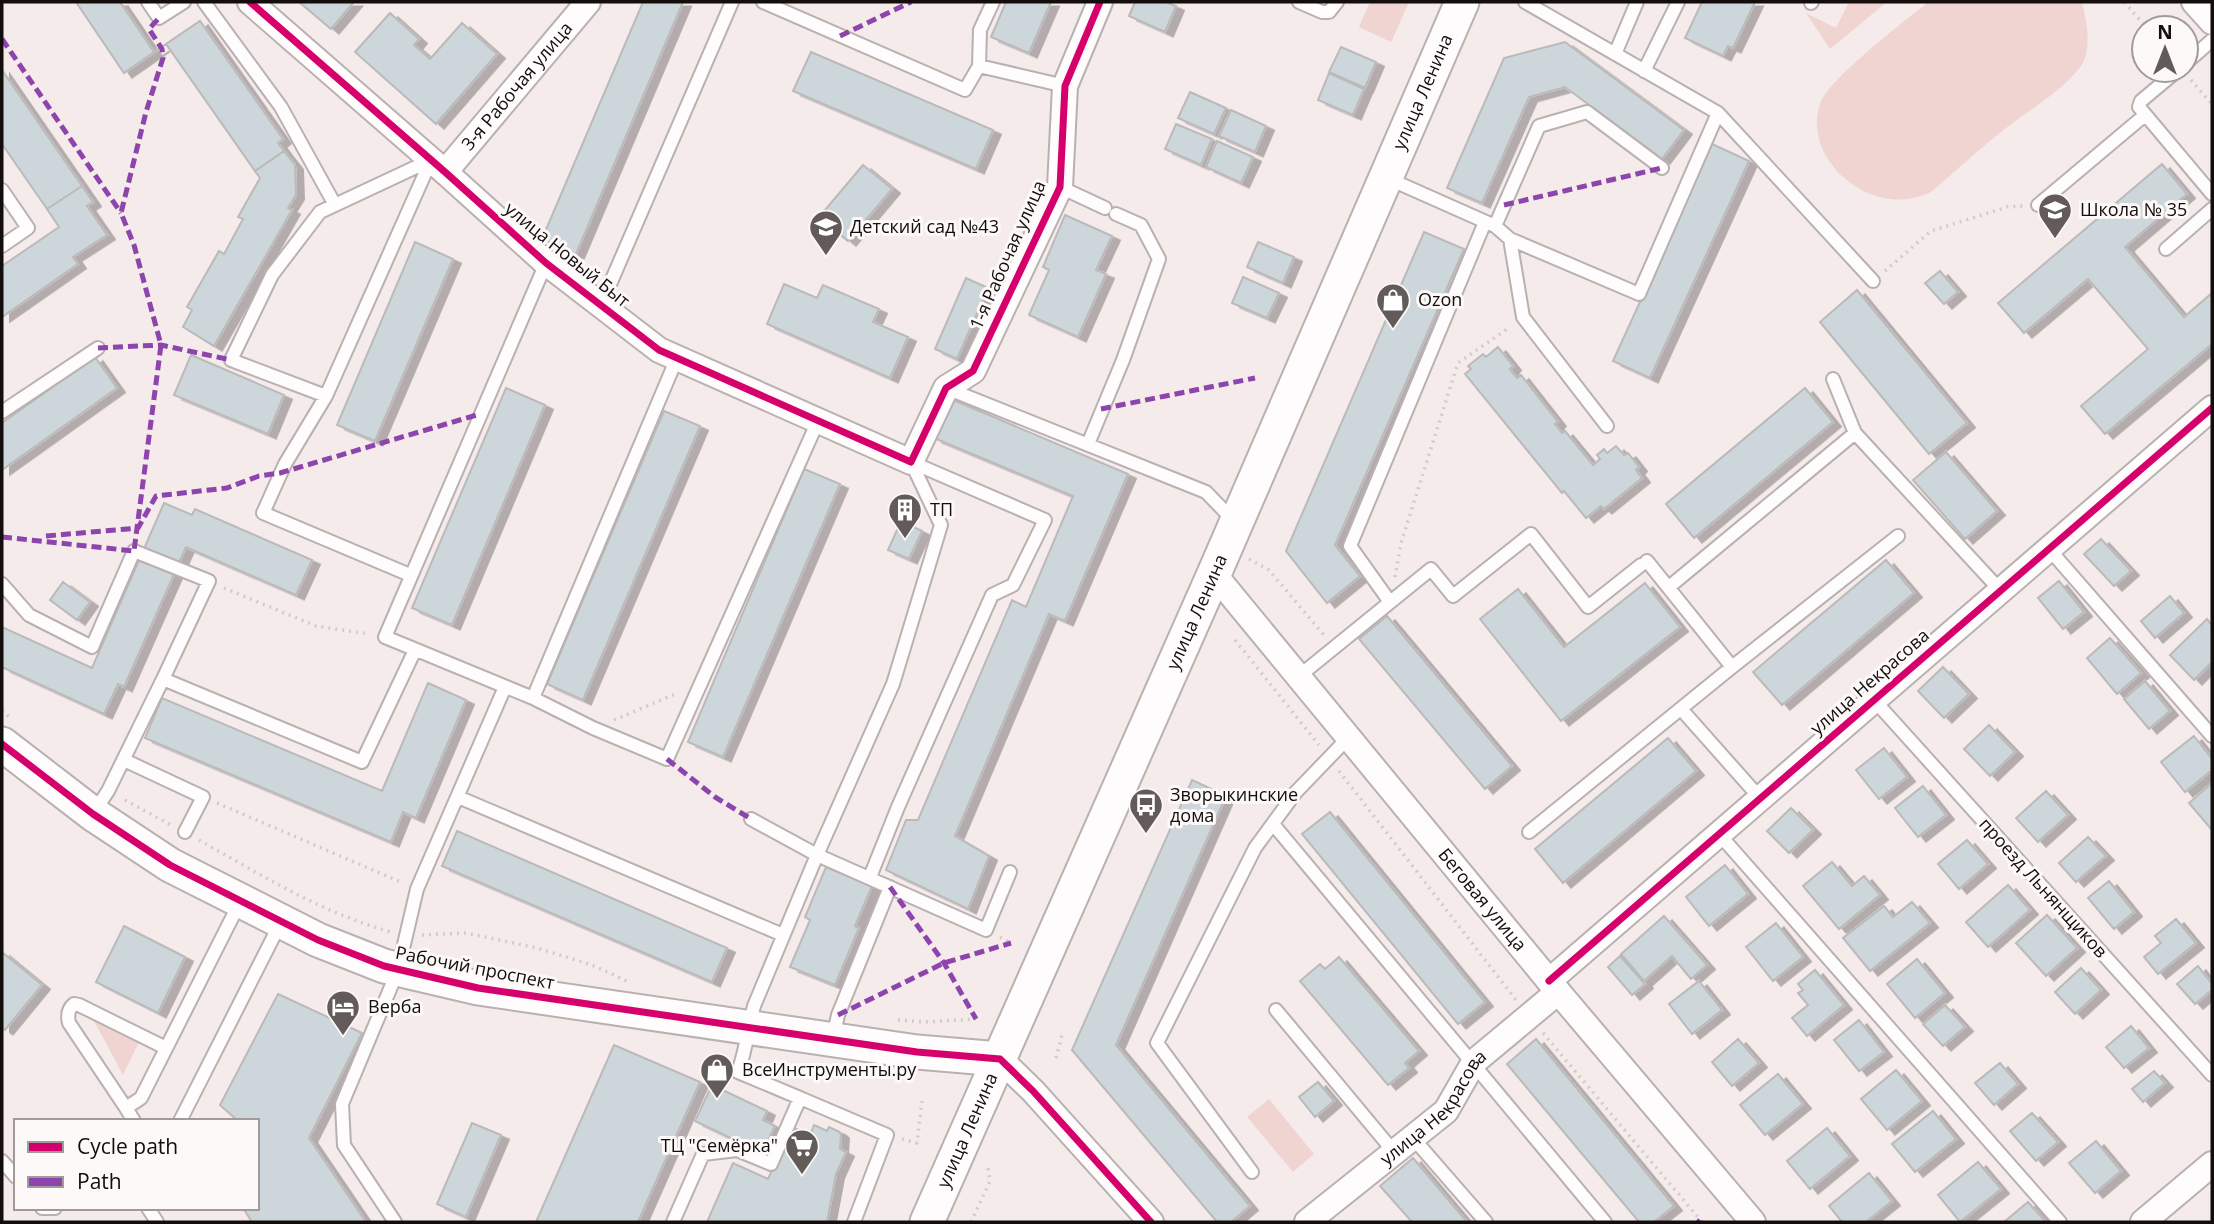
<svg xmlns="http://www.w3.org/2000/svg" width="2214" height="1224" font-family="'Open Sans',sans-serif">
<defs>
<filter id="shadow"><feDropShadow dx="8" dy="4.5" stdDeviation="0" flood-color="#0004"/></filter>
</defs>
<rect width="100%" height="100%" fill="#f5ebea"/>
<!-- green -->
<path fill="#efd4d2" d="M1370,2h39l-18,40 -32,-15z
M1849,2h38l-57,47 -24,-36 30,15z
M1928,2h154c4,19 11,45 -1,64 -16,23 -52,44 -75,62 -26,20 -50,43 -75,64 -13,6 -27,9 -41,7 -43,-5 -85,-50 -70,-95 9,-26 84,-82 108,-102z
M93,1019l46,23 -16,33z
M1269,1099l45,55 -21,18 -46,-55z"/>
<!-- building -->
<path fill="#cdd6da" stroke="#bbbaba" stroke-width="2" filter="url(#shadow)" d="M76,2h44l34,50 46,-31 83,118 -5,4 6,8 -29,20 -89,-127 -42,29z
M299,2h55l-23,27z
M643,2h40l-107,252 -34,-15z
M1006,2h45l-22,51 -38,-16z
M1135,2h31l10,4 -11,26 -36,-16z
M1702,2h53l-22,46 -5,-2 -5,10 -38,-18z
M390,13l29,26 -5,6 16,14 32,-36 35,31 -61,70 -81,-72z
M1565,42l119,88 -22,29 -97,-72 -36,10 -47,106 -35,-15 57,-130z
M1341,47l35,15 -11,26 -36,-16z
M811,52l182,78 -17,39 -183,-78z
M2,70l80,116 -35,23 -45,-65z
M1329,73l35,16 -11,26 -35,-15z
M1190,92l36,16 -12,26 -36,-16z
M1231,110l35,16 -11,26 -36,-16z
M1176,124l36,15 -11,26 -36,-16z
M1217,141l36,16 -12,26 -35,-16z
M1712,144l37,17 -99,217 -37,-17z
M284,151l11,14 1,30 -8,13 4,2 -78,136 -31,-19 9,-17 -5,-3 32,-56 5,3 19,-35 -5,-2 22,-39 -5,-7z
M2162,164l25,30 -62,53 59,70 28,-24v51l-107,90 -24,-28 67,-57 -60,-70 -64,54 -26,-30z
M863,165l29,24 -44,52 -29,-24z
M82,186l11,16 -6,4 20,29 -34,22 5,7 -76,53v-51l57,-39 -12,-18z
M1065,215l47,21 -16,34 10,4 -28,63 -49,-22 20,-45 -6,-3z
M1424,232l40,17 -129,296 25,31 -33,27 -41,-52z
M415,242l38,17 -78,182 -38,-16z
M1258,242l36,15 -11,26 -36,-16z
M1940,271l18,21 -14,12 -19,-21z
M1243,277l36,16 -12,25 -35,-15z
M966,278l22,10 -31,71 -22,-10z
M784,284l33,14 6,-13 56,24 -6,13 35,15 -18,41 -123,-54z
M1857,290l110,133 -38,31 -109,-132z
M1498,347l15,19 -3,3 7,9 4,-3 37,47 -3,2 7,9 3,-2 28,34 7,-6 -3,-4 7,-6 3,4 9,-7 8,9 4,-2 11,14 -3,3 6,8 -38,31 -3,-3 -15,12 -22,-27 -2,2 -97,-119 6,-5 -3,-3 15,-12 3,3z
M191,355l93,40 -16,39 -94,-39z
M95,357l22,31 -115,82v-47z
M506,388l39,17 -93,220 -40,-17z
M1805,388l28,34 -139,116 -28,-34z
M951,399l177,75 -63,147 -16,-7 -94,222 34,20 -21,53 -82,-39 20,-50h12l94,-220 14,7 47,-111 -139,-58z
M664,411l36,15 -117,274 -36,-16z
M1946,452l51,59 -32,28 -52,-59z
M804,469l36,15 -117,273 -35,-15z
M164,503l28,12 3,-6 117,51 -16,35 -110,-48 -62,140 -6,-3 -14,30 -102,-47v-40l90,41z
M901,521l21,10 -13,28 -21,-9z
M2101,539l30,32 -17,15 -30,-32z
M1886,560l28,33 -132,112 -29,-33z
M2059,581l25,31 -21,17 -25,-31z
M63,582l27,20 -13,18 -27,-20z
M1645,583l35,44 -119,94 -81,-102 38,-30 46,58z
M2170,596l14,17 -29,25 -14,-17z
M1387,616l125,150 -27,23 -126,-150z
M2207,619l5,6v37l-18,18 -24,-25z
M2110,638l31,35 -24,21 -30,-36z
M1943,667l26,27 -25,24 -26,-27z
M2145,681l25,30 -21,18 -25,-30z
M428,683l38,17 -50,118 -13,-6 -12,30 -246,-104 17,-40 220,93z
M1989,725l26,27 -25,24 -26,-27z
M2194,736l18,23v11l-27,22 -24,-30z
M1668,738l28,33 -133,112 -28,-34z
M1884,748l23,29 -28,22 -23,-29z
M1192,780l34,16 -110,249 134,161 -19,16h-14l-145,-172z
M2212,783v47l-23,-27z
M1923,786l23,29 -28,22 -23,-29z
M2046,791l22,24 -30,27 -22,-24z
M1791,808l22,22 -24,23 -22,-22z
M1330,812l155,190 -27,22 -156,-190z
M457,831l270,117 -15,34 -270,-116z
M2088,837l18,19 -30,26 -17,-19z
M1967,840l21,24 -29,25 -21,-25z
M1832,862l20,24 12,-10 16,19 -41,34 -36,-43z
M1725,865l23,29 -39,32 -23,-29z
M826,867l46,19 -17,40 4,2 -24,57 -45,-18 20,-47 -5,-3z
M2109,881l25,31 -20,17 -26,-31z
M2008,885l22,25 -42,37 -22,-25z
M1912,902l18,21 -60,48 -27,-33 41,-32 9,11z
M2047,915l30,33 -31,28 -30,-33z
M1664,916l43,49 -16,14 -19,-23 -28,25 -23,-27z
M2176,919l20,24 -38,31 -14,-17 17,-14 -6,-7z
M1776,923l27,34 -30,24 -27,-34z
M124,926l61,31 -27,56 -62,-31z
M2,952l40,33 -37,45 -3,-2z
M1620,956l25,28 -13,11 -24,-28z
M1339,957l80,94 -14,12 4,5 -21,17 -88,-104 20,-17 5,5z
M1917,959l28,34 -30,25 -28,-34z
M2198,966l14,18v6l-17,14 -18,-20z
M2081,968l20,22 -26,24 -20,-22z
M1815,970l29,35 -37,31 -15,-18 16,-13 -10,-12 5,-3 -5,-6z
M1699,981l23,29 -30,24 -23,-30z
M278,994l84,39 -53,105 57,84h-114l-9,-14h14v-87h-19l-18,-16z
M1945,1005l20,22 -22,19 -20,-22z
M1859,1020l25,32 -25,19 -25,-31z
M2131,1026l18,22 -25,20 -18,-21z
M1536,1039l138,167 -20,16h-15l-132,-158z
M1738,1039l21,24 -27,23 -20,-24z
M614,1045l86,37 -62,140h-102z
M2000,1063l18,21 -24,21 -19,-22z
M1896,1070l26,31 -35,29 -26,-31z
M2154,1071l11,12 -22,19 -11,-13z
M1778,1074l25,30 -38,31 -25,-30z
M1318,1082l16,19 -19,16 -16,-20z
M712,1085l55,26 -4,9 12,6 -13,27 -67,-32z
M1933,1111l23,28 -41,33 -23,-28z
M2032,1113l26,29 -22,19 -26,-30z
M472,1123l29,12 -35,82 -29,-13z
M814,1125l13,6 2,-4 9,4 3,3 -1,15 6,3 -10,22 -9,48h-120l26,-59 35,16 24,-52 18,8z
M1827,1128l23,28 -40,33 -23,-28z
M2096,1141l25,30 -26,22 -26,-30z
M1413,1158l54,64h-55l-32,-36z
M1978,1162l23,27 -41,33 -22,-27z
M1869,1173l23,28 -26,21h-24l-13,-16z
M2028,1202l18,20h-42z"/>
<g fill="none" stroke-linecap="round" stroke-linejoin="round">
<!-- lane casing -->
<g stroke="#b9b1b0" stroke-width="16">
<path id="lane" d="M148,2l11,16 25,-16
M204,2l77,105 54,98
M763,2l202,88 14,-24 86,20
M1299,2l23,10h7l8,-10
M1525,2l193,111
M1811,3l1,-1
M1615,54l22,-52
M2186,63l26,-23
M979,66l1,-36 13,-28
M2178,70l-37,31 -2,6 73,87
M1644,71l34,-69
M431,160l-105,236 -95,-36 41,-85 48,-63z
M1387,178l108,48 15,13 13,78 84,109
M1060,187l45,21
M2,190l26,38 -26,18
M2038,205l107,-90
M1495,226l44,-100 48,-14 75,56
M1510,239l129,55 79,-181 155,168
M2166,249l46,-40
M546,263l-161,374 148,61 60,30 74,31 151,-338
M601,305l131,-303
M1833,379l22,54 145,157
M946,388l260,104 29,30
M326,396l-41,68 -22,49 147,62
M2,412l96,-64
M1088,444l35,-84 36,-101 -18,-34 -25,-11
M2049,549l163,187
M1647,561l85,106
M2,584l27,31 63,32 42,-96 75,30 -46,98
M1669,587l186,-154
M1390,602l-40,-56 135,-324
M1298,677l133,-108 22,27 78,-62 57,73 53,-42
M533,698l144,-340
M1874,700l338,375
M1681,709l79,89
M124,760l79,37 -18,35
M458,797l325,138
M94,812l14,-21 55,-112 199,83 53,-112
M751,819l66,36 169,75 24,-58
M1273,824l332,398
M1529,832l203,-165 166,-131
M1719,834l341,388
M870,877l28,-70 94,-212 21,-10 32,-65 -134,-58
M1276,1010l118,142
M833,1038l5,-23 52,-128
M800,1098l87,37 -33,87
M126,1108l-57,-85c-2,-8 -1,-14 5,-19l5,1 87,43
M134,1121l-8,-13 15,-10 99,-196
M180,1121l101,-199
M1413,1138l73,84
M2,1161l14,16
M1252,1172l-95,-129 98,-195 41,-56 53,-55
M42,1208h13
M148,1208l9,14
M395,1222l-51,-77 -2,-41 56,-134 19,-81 88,-202
M673,1222l30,-68 34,-4 34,14 29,-66 -62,-26c8,-22 10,-43 16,-66l63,-151 76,-171 48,-159 -30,-63"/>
</g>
<!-- street casing -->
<g stroke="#b9b1b0" stroke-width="28">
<g id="street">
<path d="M250,2l195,170 101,91 113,87 252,112 35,-74 27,-17 87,-184 5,-101 35,-84"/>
<path d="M2194,2l18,20"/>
<path id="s1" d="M445,172l143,-170"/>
<path id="s2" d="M1214,574l335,407 204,241"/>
<path d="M1549,981l663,-573"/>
<path d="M1000,1059l33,32 118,131"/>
<path id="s3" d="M1307,1222l139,-111 28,-49 84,-70"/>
<path d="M2143,1222l69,-58"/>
</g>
</g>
<!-- secondary casing -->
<g stroke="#b9b1b0" stroke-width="37">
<g id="secondary">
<path d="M2,744l91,70 77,51 148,75 66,26 94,22 439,64 83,7"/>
<path id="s4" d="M927,1222l287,-648 248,-572"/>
</g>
</g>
<!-- path -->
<path stroke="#cfcccc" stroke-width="3.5" stroke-dasharray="2 5" stroke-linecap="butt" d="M2124,2l23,26
M2191,80l21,24
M1885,271l46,-40 76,-24 16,-1
M1249,559l20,11 55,65
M1395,577l6,-34 57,-180 52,-36
M224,588l92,38 53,8
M1235,640l84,105
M2,710l9,9
M614,720l64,-27
M1339,771l177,229
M125,800l46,25
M217,803l186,80
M199,840c62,35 123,73 192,92
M422,935l44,-2 71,15 55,17 35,16
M1000,937l11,6
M898,1020l27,2 51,-3
M1543,1033l159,189
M1056,1058l7,-27
M902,1139l15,4 5,-42
M971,1222l19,-41 -2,-13"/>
<!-- lane -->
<use href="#lane" stroke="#fefcfc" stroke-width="12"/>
<!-- street -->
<use href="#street" stroke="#fefcfc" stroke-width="24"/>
<!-- secondary -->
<use href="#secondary" stroke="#fefcfc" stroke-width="33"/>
<!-- quiet -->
<path stroke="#8e44ad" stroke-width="5" stroke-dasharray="10 5" stroke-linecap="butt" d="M840,36l71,-34
M2,39l119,174
M1504,205l158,-37
M98,348l63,-3 70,15
M1101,409l154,-31
M46,536l92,-8 18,-32 71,-8 32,-12 21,-3 200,-59
M2,537l132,14 27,-206 -27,-100 -13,-32 25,-101 17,-54 -1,-9 -13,-20 10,-11
M667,759l48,38 36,22
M890,887l54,76 32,56
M838,1015l106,-52 67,-20
M1698,1222l2,-2"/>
<!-- cycleway casing -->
<g stroke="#fcf9f8" stroke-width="11">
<path id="cycleway" d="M250,2l195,170 101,91 113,87 252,112 35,-74 27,-17 87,-184 5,-101 35,-84
M2,744l91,70 77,51 148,75 66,26 94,22 439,64 83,7 33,32 118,131
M1549,981l663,-573"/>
</g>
<!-- cycleway -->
<use href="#cycleway" stroke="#d6006c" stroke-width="7"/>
</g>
<!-- icons -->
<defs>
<g id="school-pin" transform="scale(1.75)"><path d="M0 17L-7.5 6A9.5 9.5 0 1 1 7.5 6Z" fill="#625b5a" stroke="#fcf9f8"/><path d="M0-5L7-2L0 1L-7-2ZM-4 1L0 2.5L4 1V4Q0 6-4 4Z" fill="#fff"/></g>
<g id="shop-pin" transform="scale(1.75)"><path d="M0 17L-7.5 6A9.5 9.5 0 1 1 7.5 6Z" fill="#625b5a" stroke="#fcf9f8"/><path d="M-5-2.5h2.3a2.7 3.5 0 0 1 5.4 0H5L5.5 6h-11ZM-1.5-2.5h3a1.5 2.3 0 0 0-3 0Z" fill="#fff"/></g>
<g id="building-pin" transform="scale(1.75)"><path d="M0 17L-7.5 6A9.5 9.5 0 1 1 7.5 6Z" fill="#625b5a" stroke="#fcf9f8"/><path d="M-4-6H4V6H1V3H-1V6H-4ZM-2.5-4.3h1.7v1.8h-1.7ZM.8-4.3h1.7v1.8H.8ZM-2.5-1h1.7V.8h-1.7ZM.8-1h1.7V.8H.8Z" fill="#fff"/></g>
<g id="bus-pin" transform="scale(1.75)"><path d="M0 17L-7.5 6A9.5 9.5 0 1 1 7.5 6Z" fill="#625b5a" stroke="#fcf9f8"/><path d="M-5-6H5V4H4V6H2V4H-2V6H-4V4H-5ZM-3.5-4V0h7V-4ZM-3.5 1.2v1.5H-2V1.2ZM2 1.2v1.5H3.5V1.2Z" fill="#fff"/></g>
<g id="hotel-pin" transform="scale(1.75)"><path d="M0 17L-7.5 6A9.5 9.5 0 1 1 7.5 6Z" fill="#625b5a" stroke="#fcf9f8"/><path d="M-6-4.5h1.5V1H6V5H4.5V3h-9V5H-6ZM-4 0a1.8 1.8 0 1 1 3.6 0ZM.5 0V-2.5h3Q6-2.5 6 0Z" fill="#fff"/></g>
<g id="supermarket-pin" transform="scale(1.75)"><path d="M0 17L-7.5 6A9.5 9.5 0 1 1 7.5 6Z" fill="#625b5a" stroke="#fcf9f8"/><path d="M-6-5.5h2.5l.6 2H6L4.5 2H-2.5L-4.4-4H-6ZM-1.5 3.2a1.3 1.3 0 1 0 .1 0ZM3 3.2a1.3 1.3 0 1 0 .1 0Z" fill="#fff"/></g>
</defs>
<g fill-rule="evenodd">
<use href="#school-pin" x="2055" y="210"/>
<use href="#school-pin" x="826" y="227"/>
<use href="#shop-pin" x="1393" y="300"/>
<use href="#building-pin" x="905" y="510"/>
<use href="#bus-pin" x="1146" y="805"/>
<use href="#hotel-pin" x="343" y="1007"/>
<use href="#shop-pin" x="717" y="1070"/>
<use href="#supermarket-pin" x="802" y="1146"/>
</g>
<g text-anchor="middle" stroke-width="6" stroke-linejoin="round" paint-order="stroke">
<!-- street labels -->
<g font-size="18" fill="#130d0c" stroke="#fcf9f8">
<text dy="6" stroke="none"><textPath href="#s1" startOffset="112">3-я Рабочая улица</textPath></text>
<text dy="6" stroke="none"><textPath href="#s4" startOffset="1234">улица Ленина</textPath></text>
<text transform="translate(567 255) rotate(39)" y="6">улица Новый Быт</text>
<text transform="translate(1008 255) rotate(-66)" y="6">1-я Рабочая улица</text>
<text dy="6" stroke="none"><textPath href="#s4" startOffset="667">улица Ленина</textPath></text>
<text transform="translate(1870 682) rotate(-41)" y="6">улица Некрасова</text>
<text transform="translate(2043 888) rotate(48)" y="6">проезд Льнянщиков</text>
<text dy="6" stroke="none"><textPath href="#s2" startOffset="422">Беговая улица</textPath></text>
<text transform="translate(475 968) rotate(11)" y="6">Рабочий проспект</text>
<text dy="6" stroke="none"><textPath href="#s3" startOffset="172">улица Некрасова</textPath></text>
<text dy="6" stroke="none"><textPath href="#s4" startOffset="100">улица Ленина</textPath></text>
</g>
<!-- poi labels -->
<g font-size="18" fill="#130d0c" stroke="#fcf9f8" text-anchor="start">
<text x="2080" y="216">Школа № 35</text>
<text x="850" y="233">Детский сад №43</text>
<text x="1418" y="306">Ozon</text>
<text x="930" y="516">ТП</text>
<text x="1170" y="801">Зворыкинские<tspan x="1170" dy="21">дома</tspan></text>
<text x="368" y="1013">Верба</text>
<text x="742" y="1076">ВсеИнструменты.ру</text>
<text x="778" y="1152" text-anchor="end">ТЦ "Семёрка"</text>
</g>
</g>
<!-- border -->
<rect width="2214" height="1224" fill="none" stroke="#130d0c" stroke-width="7"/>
<!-- legend -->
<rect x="14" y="1119" width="245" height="91" fill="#fcf9f8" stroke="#9f9b9a" stroke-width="2"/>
<rect x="28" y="1142" width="35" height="10" fill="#d6006c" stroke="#9f9b9a" stroke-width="2"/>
<text x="77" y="1154" font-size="21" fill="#130d0c">Cycle path</text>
<rect x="28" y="1177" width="35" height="10" fill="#8e44ad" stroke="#9f9b9a" stroke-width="2"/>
<text x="77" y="1189" font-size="21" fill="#130d0c">Path</text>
<!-- north arrow -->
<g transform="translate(2165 49)"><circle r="33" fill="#fcf9f8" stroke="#9f9b9a" stroke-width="2"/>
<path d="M0-5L12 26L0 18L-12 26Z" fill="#625b5a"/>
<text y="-10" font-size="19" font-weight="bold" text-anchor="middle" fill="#130d0c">N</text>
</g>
</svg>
